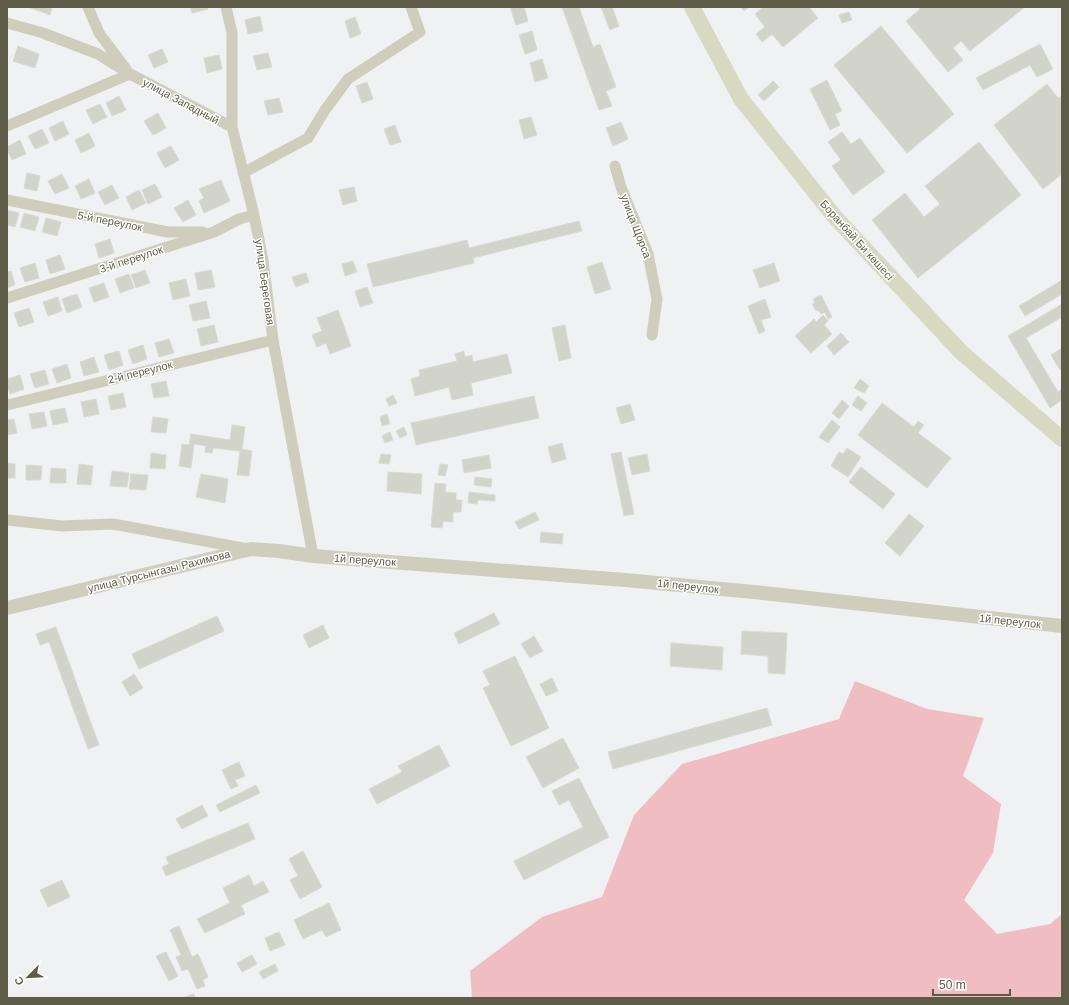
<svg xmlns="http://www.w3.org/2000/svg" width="1069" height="1005" font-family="Helvetica,sans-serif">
<rect width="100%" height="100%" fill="#eff1f2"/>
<!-- green -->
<path fill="#f0bdc2" d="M855,681l72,28 57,9 -21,58 38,28 -8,49 -29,47 33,34 53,-10 12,-10v84h-590l-2,-27 72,-54 60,-20 32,-82 48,-51 157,-45z"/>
<!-- building -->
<path fill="#d2d4cb" stroke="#d9dbd3" d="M28,7h24l-2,8z
M190,7h18v2l-16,4z
M510,7h14l4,14 -12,4z
M562,7h17l14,40 7,-3 16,43 -10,4 6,15 -13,4z
M601,7h11l7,19 -9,4z
M740,7h9l-5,4z
M763,7h46l9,11 -35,29 -11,-13 -10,8 -6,-8 9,-7 -10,-13z
M919,7h106l-55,44 -9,-10 -8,7 10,12 -15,12 -42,-51 14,-12z
M849,12l3,8 -10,3 -3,-8z
M260,16l3,15 -15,3 -3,-14z
M355,17l6,17 -11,4 -5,-17z
M881,26l73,88 -47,39 -73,-88z
M532,31l5,19 -12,4 -6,-19z
M1040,44l13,25 -16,8 -7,-12 -47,25 -7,-12z
M18,46l21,8 -4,14 -22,-7z
M162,49l6,13 -14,6 -6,-13z
M268,53l4,14 -15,3 -4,-14z
M219,55l3,14 -15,4 -3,-15z
M542,59l6,19 -13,4 -5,-19z
M827,80l15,31 -7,3 5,11 -10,5 -20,-41z
M773,81l6,6 -15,14 -6,-6z
M367,82l6,17 -11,4 -6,-17z
M1047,84l11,14 4,-2v78l-19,15 -49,-64z
M119,96l7,14 -14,6 -6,-13z
M279,98l4,14 -15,3 -4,-14z
M100,104l7,13 -14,7 -7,-14z
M158,113l8,15 -13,7 -9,-14z
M531,117l6,18 -13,4 -5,-19z
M63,121l6,13 -14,7 -6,-13z
M621,122l7,17 -15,7 -7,-18z
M395,125l6,17 -11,3 -6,-16z
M42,129l7,14 -14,6 -7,-13z
M842,132l9,12 9,-6 25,34 -32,23 -21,-29 9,-6 -13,-18z
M89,133l6,13 -14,7 -6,-13z
M20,140l6,14 -14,6 -5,-11v-2z
M979,142l42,53 -103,83 -46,-58 33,-27 19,24 16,-13 -15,-18z
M171,146l8,14 -14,8 -8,-15z
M27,173l13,3 -3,15 -13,-3z
M62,174l7,14 -14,6 -7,-13z
M89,179l6,14 -14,6 -6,-13z
M221,180l9,21 -26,12 -5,-12 5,-3 -5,-9z
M155,184l7,13 -14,7 -6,-14z
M112,185l7,13 -14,7 -7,-13z
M354,187l3,14 -14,4 -4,-15z
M139,190l7,13 -14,7 -6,-13z
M188,200l8,15 -13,7 -9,-14z
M7,210l12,3 -4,14 -8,-2z
M24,213l15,4 -4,14 -15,-4z
M46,218l15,4 -4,14 -15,-4z
M579,221l3,10 -109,27 1,5 -101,24 -6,-23 100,-24 2,8z
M110,239l4,14 -15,5 -4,-14z
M60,255l5,14 -15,5 -4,-14z
M353,261l4,11 -12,4 -3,-12z
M602,262l9,27 -16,5 -8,-27z
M35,263l4,15 -14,4 -5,-14z
M774,263l6,18 -20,7 -7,-18z
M145,270l5,13 -14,5 -5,-13z
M211,270l4,17 -17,3 -3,-17z
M11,271l4,14 -8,3v-16z
M306,273l3,9 -13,5 -4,-10z
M129,274l5,14 -14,5 -5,-14z
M186,279l4,17 -17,4 -4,-17z
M1062,280v14l-37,22 -6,-10z
M104,283l5,14 -15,5 -5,-14z
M367,287l6,16 -13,4 -5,-16z
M77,294l5,13 -15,6 -5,-14z
M821,295l11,22 -4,2 -3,-7 -4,2 -3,-4 -2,1 -4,-7 3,-1 -2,-4z
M58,297l4,14 -14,5 -5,-14z
M765,299l6,18 -10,3 4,11 -6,3 -11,-28z
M206,301l4,17 -17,3 -4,-16z
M1062,304v13l-36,21 32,54 4,-3v11l-12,8 -42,-72z
M29,308l5,14 -15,5 -5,-14z
M338,310l13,36 -21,8 -4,-11 -9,4 -5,-12 10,-4 -5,-13z
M823,315l5,6 -4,4 8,9 -21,19 -16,-17 19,-17 2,3z
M214,325l4,17 -17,4 -4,-17z
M565,325l6,33 -12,3 -7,-33z
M841,333l8,9 -15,13 -7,-9z
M169,339l5,14 -15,4 -4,-14z
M143,345l4,14 -14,5 -5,-14z
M1062,348v20l-2,2 -9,-15z
M119,351l4,14 -14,5 -5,-15z
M464,351l1,6 7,-2 1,7 34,-8 5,19 -41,10 2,12 -21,5 -3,-13 -34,9 -4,-17 9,-3 -1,-6 38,-9 -2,-7z
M94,357l5,15 -15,4 -4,-14z
M67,364l4,14 -14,5 -5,-14z
M45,370l4,14 -14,4 -5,-14z
M20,375l4,14 -14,5 -3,-9v-6z
M860,379l9,7 -5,7 -10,-5z
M166,381l3,15 -15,2 -3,-14z
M123,393l3,14 -15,3 -3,-14z
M393,395l4,8 -8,3 -3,-7z
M534,396l5,22 -123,27 -5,-22z
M858,396l9,7 -6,8 -9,-6z
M96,399l3,15 -15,3 -3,-15z
M842,400l7,6 -10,13 -7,-6z
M882,403l32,24 4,-6 6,4 -6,8 33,25 -24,30 -69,-53z
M630,404l5,16 -14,4 -5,-16z
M65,408l3,14 -15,3 -3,-14z
M44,412l3,14 -15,3 -3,-15z
M387,414l3,10 -8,2 -2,-9z
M153,417l15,2 -2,14 -15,-1z
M14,419l3,14 -10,2v-15z
M832,420l8,7 -12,16 -9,-6z
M232,425l13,2 -3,22 10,2 -3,25 -12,-1 3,-24 -27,-3 -1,5 -7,-1 1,-6 -12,-2 -3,24 -12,-2 3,-22 7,1 2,-11 39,6z
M404,427l3,8 -7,3 -4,-7z
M390,432l3,8 -8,3 -3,-7z
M562,443l4,16 -14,4 -4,-16z
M847,448l14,9 -13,20 -17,-11 8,-14 4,2z
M621,452l13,62 -10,2 -13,-62z
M151,453l15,2 -1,14 -15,-1z
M381,454l10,1 -2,9 -10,-1z
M647,454l3,17 -18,4 -4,-17z
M489,455l2,13 -27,5 -2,-13z
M7,463l8,1v14h-8z
M79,464l14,2 -2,19 -14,-1z
M440,464l8,1 -3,11 -7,-1z
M26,465l16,1 -1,14h-15z
M861,467l34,27 -12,15 -34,-27z
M51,468l15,1v14h-16z
M112,471l17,2 -2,14 -17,-1z
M388,472l34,2 -1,20 -34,-3z
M131,474l17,1 -2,15 -17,-1z
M201,474l27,5 -3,24 -29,-6z
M475,477l17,2 -1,8 -17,-2z
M435,483l11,1 -1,8 11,1v7h6l-1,12h-8v10l-10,-1 -1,7 -11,-1z
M469,492l26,3v6l-17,-1 -1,4 -9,-1z
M535,512l4,8 -20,9 -4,-7z
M909,514l15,12 -24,30 -15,-13z
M541,532l22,2 -1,10 -22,-2z
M494,613l6,11 -41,20 -5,-11z
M217,616l7,15 -85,38 -7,-15z
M323,625l6,13 -20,10 -6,-13z
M56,627l43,118 -11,4 -39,-107 -9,3 -4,-11z
M742,631l45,2 -2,41 -17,-1v-17l-27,-2z
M534,636l9,15 -13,7 -9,-14z
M671,643l52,4 -1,23 -52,-4z
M515,656l34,72 -38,18 -28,-58 7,-3 -7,-14z
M134,674l9,14 -13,8 -8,-14z
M552,678l6,13 -12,5 -6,-12z
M767,708l5,17 -159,44 -5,-17z
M563,738l16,30 -36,20 -17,-31z
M439,745l11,21 -73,38 -8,-15 33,-17 -4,-6z
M239,762l6,14 -10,4 3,6 -7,3 -9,-19z
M579,778l30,59 -85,43 -10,-19 69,-34 -14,-27 -10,5 -7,-14z
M256,785l4,8 -40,19 -4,-7z
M202,805l6,11 -26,13 -6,-10z
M248,823l7,16 -89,37 -4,-9 7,-3 -3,-7z
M303,851l19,36 -22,12 -10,-19 8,-4 -9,-17z
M249,875l5,11 9,-5 6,11 -28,13 4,9 -40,19 -8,-14 33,-16 -7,-15z
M62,880l8,17 -22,10 -8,-17z
M329,903l12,27 -15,7 -4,-7 -19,9 -9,-19z
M179,926l13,31 6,-3 10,23 -5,3 2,6 -8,3 -9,-20 -6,2 -6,-14 5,-2 -11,-25z
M279,932l6,13 -15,6 -5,-13z
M166,952l12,24 -9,5 -13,-25z
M252,955l5,9 -15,8 -5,-9z
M275,964l3,7 -15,8 -4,-7z
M194,994l1,4h-14z"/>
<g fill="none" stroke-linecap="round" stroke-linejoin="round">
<!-- minor -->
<path stroke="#cfcebd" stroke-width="11" d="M88,7l11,26 27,36
M226,7l6,26v94l22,88 9,45 10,80 40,216
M7,23l36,10 55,21 32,20 102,53
M7,126l123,-52
M615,166l6,21 27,67 9,45 -5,36
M243,173l65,-35 17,-28 23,-31 72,-47 -9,-25
M7,200l161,32h35
M7,298l207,-66 25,-13 15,-4
M7,405l266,-65
M7,520l55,6 51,-2 135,25"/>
<!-- tertiary -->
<path stroke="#cfcebd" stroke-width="14" d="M7,608l244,-59 28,2 34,5 312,24 129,12 308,34"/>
<!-- secondary -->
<path stroke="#d8d9c2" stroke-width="16" d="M692,7l49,92 93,117 127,136 101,87"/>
</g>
<g text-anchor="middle" stroke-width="3" stroke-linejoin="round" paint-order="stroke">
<!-- street labels -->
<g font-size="11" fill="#5d5d47" stroke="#fff">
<text transform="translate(181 101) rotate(28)" y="4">улица Западный</text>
<text transform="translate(110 221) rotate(11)" y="4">5-й переулок</text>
<text transform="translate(636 226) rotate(69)" y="4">улица Щорса</text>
<text transform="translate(857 240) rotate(48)" y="4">Боранбай Би көшесі</text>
<text transform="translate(131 259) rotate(-18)" y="4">3-й переулок</text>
<text transform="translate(265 282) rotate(82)" y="4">улица Береговая</text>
<text transform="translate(140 372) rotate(-14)" y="4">2-й переулок</text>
<text transform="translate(365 560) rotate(4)" y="4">1й переулок</text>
<text transform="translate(159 571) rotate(-14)" y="4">улица Турсынгазы Рахимова</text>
<text transform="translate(688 586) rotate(6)" y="4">1й переулок</text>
<text transform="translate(1010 621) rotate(6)" y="4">1й переулок</text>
</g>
</g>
<!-- border -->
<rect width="1069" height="1005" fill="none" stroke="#5d5d47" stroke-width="16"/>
<!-- north arrow -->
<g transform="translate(28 977) rotate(246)" stroke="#ffffff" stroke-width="3" paint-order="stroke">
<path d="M0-3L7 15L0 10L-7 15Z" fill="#5d5d47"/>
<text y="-6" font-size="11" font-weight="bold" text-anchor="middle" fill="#5d5d47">С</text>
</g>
<!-- scale -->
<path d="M933 989v6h77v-6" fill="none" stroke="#5d5d47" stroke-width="2"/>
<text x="939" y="989" font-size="12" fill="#5d5d47" stroke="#ffffff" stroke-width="3" paint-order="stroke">50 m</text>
</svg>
